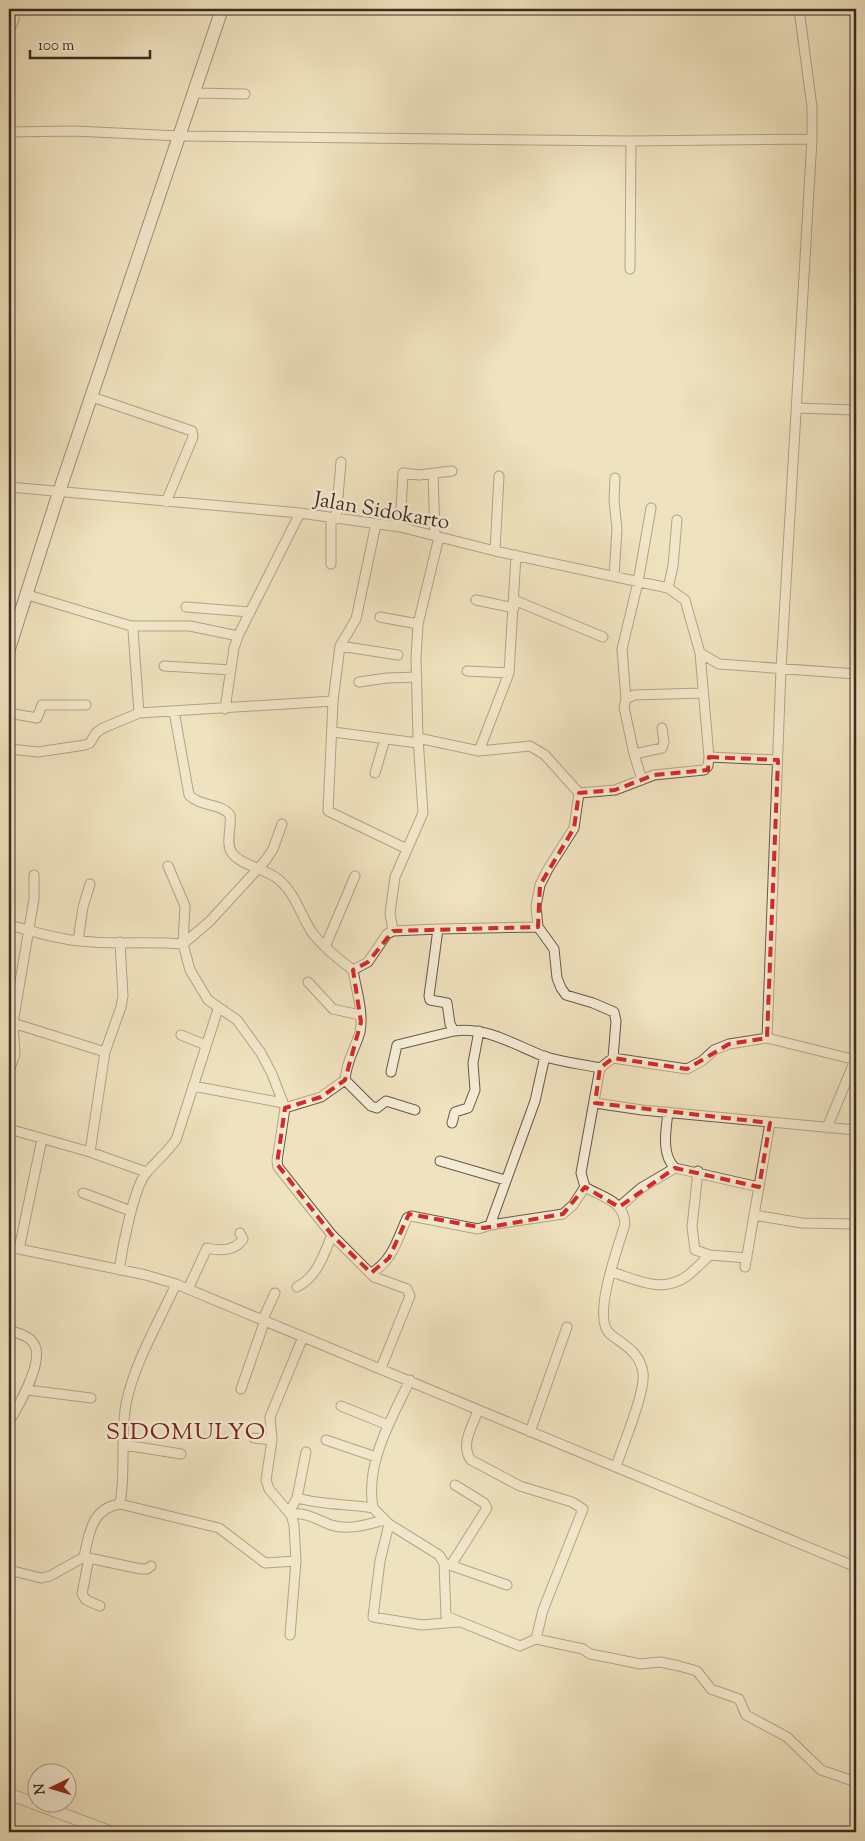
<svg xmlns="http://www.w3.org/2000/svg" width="865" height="1841" font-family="'Sorts Mill Goudy',serif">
<rect width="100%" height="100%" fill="#efe2be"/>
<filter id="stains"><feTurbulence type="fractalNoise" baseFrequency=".004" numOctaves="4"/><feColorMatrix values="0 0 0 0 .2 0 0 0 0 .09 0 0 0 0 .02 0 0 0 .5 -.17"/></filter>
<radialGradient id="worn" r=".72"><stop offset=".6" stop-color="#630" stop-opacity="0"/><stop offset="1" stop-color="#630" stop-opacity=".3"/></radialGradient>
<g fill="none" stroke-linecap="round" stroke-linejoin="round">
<!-- minor casing -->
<g stroke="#685948" stroke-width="11">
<path id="minor" d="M9,30l5,-10v-11
M194,93l51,1
M9,132l65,-1 106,5 451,5 181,-2v-32l-13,-98
M630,269l1,-128
M92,397l100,34 1,6 -27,65
M796,408l60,2
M433,473l2,63
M9,487l291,26 100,14 95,24 173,37 17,12 15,53 9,104 -1,9 -4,4 -50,5 -39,15 -36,3 -34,-38 -15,-9 -51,5 -61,-13
M336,519l5,-57
M376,524l-20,95 -16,27 -7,55 -5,110 79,38
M400,527l3,-54 16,2 33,-4
M495,551l4,-75
M331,564v-46
M614,576l3,-47 -3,-29 1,-22
M668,588l5,-22 4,-46
M28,595l103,31 2,4 6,83
M476,600l38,8
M514,600l89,37
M186,607l64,5
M380,617l38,7
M131,626h59l48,10
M340,646l58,9
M700,653l19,11 137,10
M164,666l67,4
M467,671l42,2
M359,682l28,-4 30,-1
M626,699l-4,-50 16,-67 13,-74
M225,709l9,-61 4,-12 62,-123
M174,711l15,84c11,12 32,8 41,20 2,12 -5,28 2,38 8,12 34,16 46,26 17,14 22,34 33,52 11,15 27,28 42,39l15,-8 19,-28 6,-3 -3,-18 5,-36 28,-64 -5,-75 -2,-80 2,-34 21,-87
M9,713l28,5 5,-13h44
M333,732l85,11
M9,749l29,3 47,-7 5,-2 6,-10 7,-5 36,-15 194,-12
M479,751l30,-78 7,-118
M634,754l28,-6 2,-6 -2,-14
M709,757l69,3
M375,773l10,-34
M642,780l-8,-26 -10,-47 2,-8 8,-4 69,-2
M579,793l-5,35 -26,41 -8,16 -4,21 2,21 16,22 3,29 4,10 5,7 27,8 21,9 2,9 -3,37
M168,866l17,40 -2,38
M9,925c23,6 46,14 71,16 34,4 69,0 103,3l7,26 18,30 29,20 24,33 11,21 13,34 -8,53 1,6 54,68 42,42 33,12 3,7 -29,72
M538,927l-100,2 -9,67 1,4 17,3 3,21 4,7c31,-5 61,14 89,25 18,6 38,8 57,12
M393,931l45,-2
M78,941l5,-34 7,-23
M183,944l27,-23 55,-60 8,-12 9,-25
M325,947l30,-71
M308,982l25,27 27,6
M13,1023l92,29
M181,1035l25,10
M767,1038l14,-369 31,-530
M10,1068l5,-14 -2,-31 21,-124v-24
M391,1072l6,-27 57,-14
M345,1080l26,26 6,2 9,-7 29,9
M193,1086l90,17
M595,1103l47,7 214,20
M285,1108l36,-11 24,-17c2,-22 10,-30 15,-48 4,-19 -4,-43 -7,-62
M668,1112c-2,18 -7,43 7,56
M452,1123l3,-11 13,-4 7,-18 -2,-27 6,-32
M827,1128l28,-68
M9,1129l81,23 56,20
M90,1152l15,-100 16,-45 2,-11 -3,-54
M440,1161l65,19
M698,1171l-6,56 3,23 15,5 37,3
M83,1193l48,18
M619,1207l22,-19 34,-20 84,19
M754,1215l48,8 54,1
M490,1225l73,-11 10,-9 12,-18
M9,1247l137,28 30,9 680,283
M19,1249l23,-110
M745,1267l25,-144
M119,1270c3,-20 15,-85 28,-98 10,-11 20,-20 29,-32l42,-131
M612,1272c25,8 50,22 75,4 8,-6 15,-14 23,-21
M371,1273c21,-11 27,-35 36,-55l4,-2 67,13 12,-4 45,-124 10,-45
M297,1287c21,-11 26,-31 35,-52
M188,1289l19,-41c13,3 28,3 36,-9l-3,-6
M263,1319l12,-26
M9,1331c10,2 22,5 26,15 8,17 -17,61 -26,76
M410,1380c-19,40 -45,83 -37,128l16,16 50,31 5,8 63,22
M241,1389l24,-69
M28,1390l63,8
M341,1406l47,19
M478,1411c-6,15 -18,35 -7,49l49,26 52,16 11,7 -40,101 -7,29
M530,1432l37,-105
M254,1438l18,2
M326,1440l50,17
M125,1445l56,9
M616,1467c6,-20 30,-76 27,-94 -3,-21 -19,-28 -33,-39 -19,-16 9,-89 15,-110 -1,-24 -24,-27 -40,-37l-4,-14 19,-105 13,-10 74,11 15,-8 12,-11 15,-6 38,-6 89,22
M297,1498c25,7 50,6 76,10
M120,1504l99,24 46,35 31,-2
M289,1512l8,-14 9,-46
M291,1515c11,-5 29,6 40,10 18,6 37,-1 54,-5
M389,1524l-9,37 -7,56 49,8 36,-3
M84,1557l57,12h6l4,-3
M89,1558l-7,36 4,6 14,6
M444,1563l2,53 74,30 16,-7
M451,1565l36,-57 -3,-5 -29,-18
M9,1570l32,8 9,-2 34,-19c5,-24 8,-49 36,-53 6,-33 0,-67 6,-100 8,-41 33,-82 50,-120
M290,1635l6,-74 -2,-36 -3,-10 -22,-26 -3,-9 6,-40 -2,-23 33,-80
M536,1639l47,10 7,5 21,4 29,6 20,-2 19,4 18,5 14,18 28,10 7,16 41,22 34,33 35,12"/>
</g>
<!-- tertiary casing -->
<g stroke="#685948" stroke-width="13">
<path id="tertiary" d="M9,1794l102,38"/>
</g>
<!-- secondary casing -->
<g stroke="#3b2b21" stroke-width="14">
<path id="secondary" d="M9,649l50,-157 163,-483"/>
</g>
<!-- minor -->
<use href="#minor" stroke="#f5ecd5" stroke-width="9"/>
<!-- tertiary -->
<use href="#tertiary" stroke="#f5ecd5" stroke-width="11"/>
<!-- secondary -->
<use href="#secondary" stroke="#f5ecd5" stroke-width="12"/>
</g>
<!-- marked area -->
<path d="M0 0H865V1841H0ZM709,757l69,3 -11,278 -38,6 -42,25 -74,-11 -13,10 -5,35 175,20 -11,64 -84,-19 -56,39 -34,-20 -22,27 -79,14 -75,-14 -20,44 -18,15 -39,-38 -55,-71 8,-56 36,-11 24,-17 16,-58 -8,-52 15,-8 25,-31 145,-4 2,-42 34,-57 5,-35 36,-3 39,-15 54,-5z" fill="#efe2be" fill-opacity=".55" fill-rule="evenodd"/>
<path fill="none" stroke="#d62828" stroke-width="4" stroke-dasharray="10 6" stroke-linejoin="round" d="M709,757l69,3 -11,278 -38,6 -42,25 -74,-11 -13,10 -5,35 175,20 -11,64 -84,-19 -56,39 -34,-20 -22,27 -79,14 -75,-14 -20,44 -18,15 -39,-38 -55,-71 8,-56 36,-11 24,-17 16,-58 -8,-52 15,-8 25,-31 145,-4 2,-42 34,-57 5,-35 36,-3 39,-15 54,-5z"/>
<g text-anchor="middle" stroke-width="5" stroke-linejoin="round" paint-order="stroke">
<!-- street labels -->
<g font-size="21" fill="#3b2b21" stroke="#f5ecd5">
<text transform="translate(382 510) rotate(10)" y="7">Jalan Sidokarto</text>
</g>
<!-- quarter labels -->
<g font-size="24" letter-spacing="1" fill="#7a1f14" stroke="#f5ecd5">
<text x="186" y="1439">SIDOMULYO</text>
</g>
</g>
<!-- margin -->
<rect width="865" height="1841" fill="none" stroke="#efe2be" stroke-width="30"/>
<rect x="10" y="10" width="845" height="1821" fill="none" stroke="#3b2b21" stroke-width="2.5"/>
<rect x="15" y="15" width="835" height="1811" fill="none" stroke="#3b2b21"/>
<!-- north arrow -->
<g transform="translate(52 1788) rotate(265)"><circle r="24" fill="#f5ecd5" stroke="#ab9f8d"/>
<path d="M0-4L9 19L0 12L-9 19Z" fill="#8f2418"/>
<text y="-8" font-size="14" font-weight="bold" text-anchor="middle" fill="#3b2b21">N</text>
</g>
<!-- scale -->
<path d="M30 50v8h120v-8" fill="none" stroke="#3b2b21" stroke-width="2.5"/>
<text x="38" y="50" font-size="15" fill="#3b2b21" stroke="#f5ecd5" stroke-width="4" paint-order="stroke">100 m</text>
<rect width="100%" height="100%" filter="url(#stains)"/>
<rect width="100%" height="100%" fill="url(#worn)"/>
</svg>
